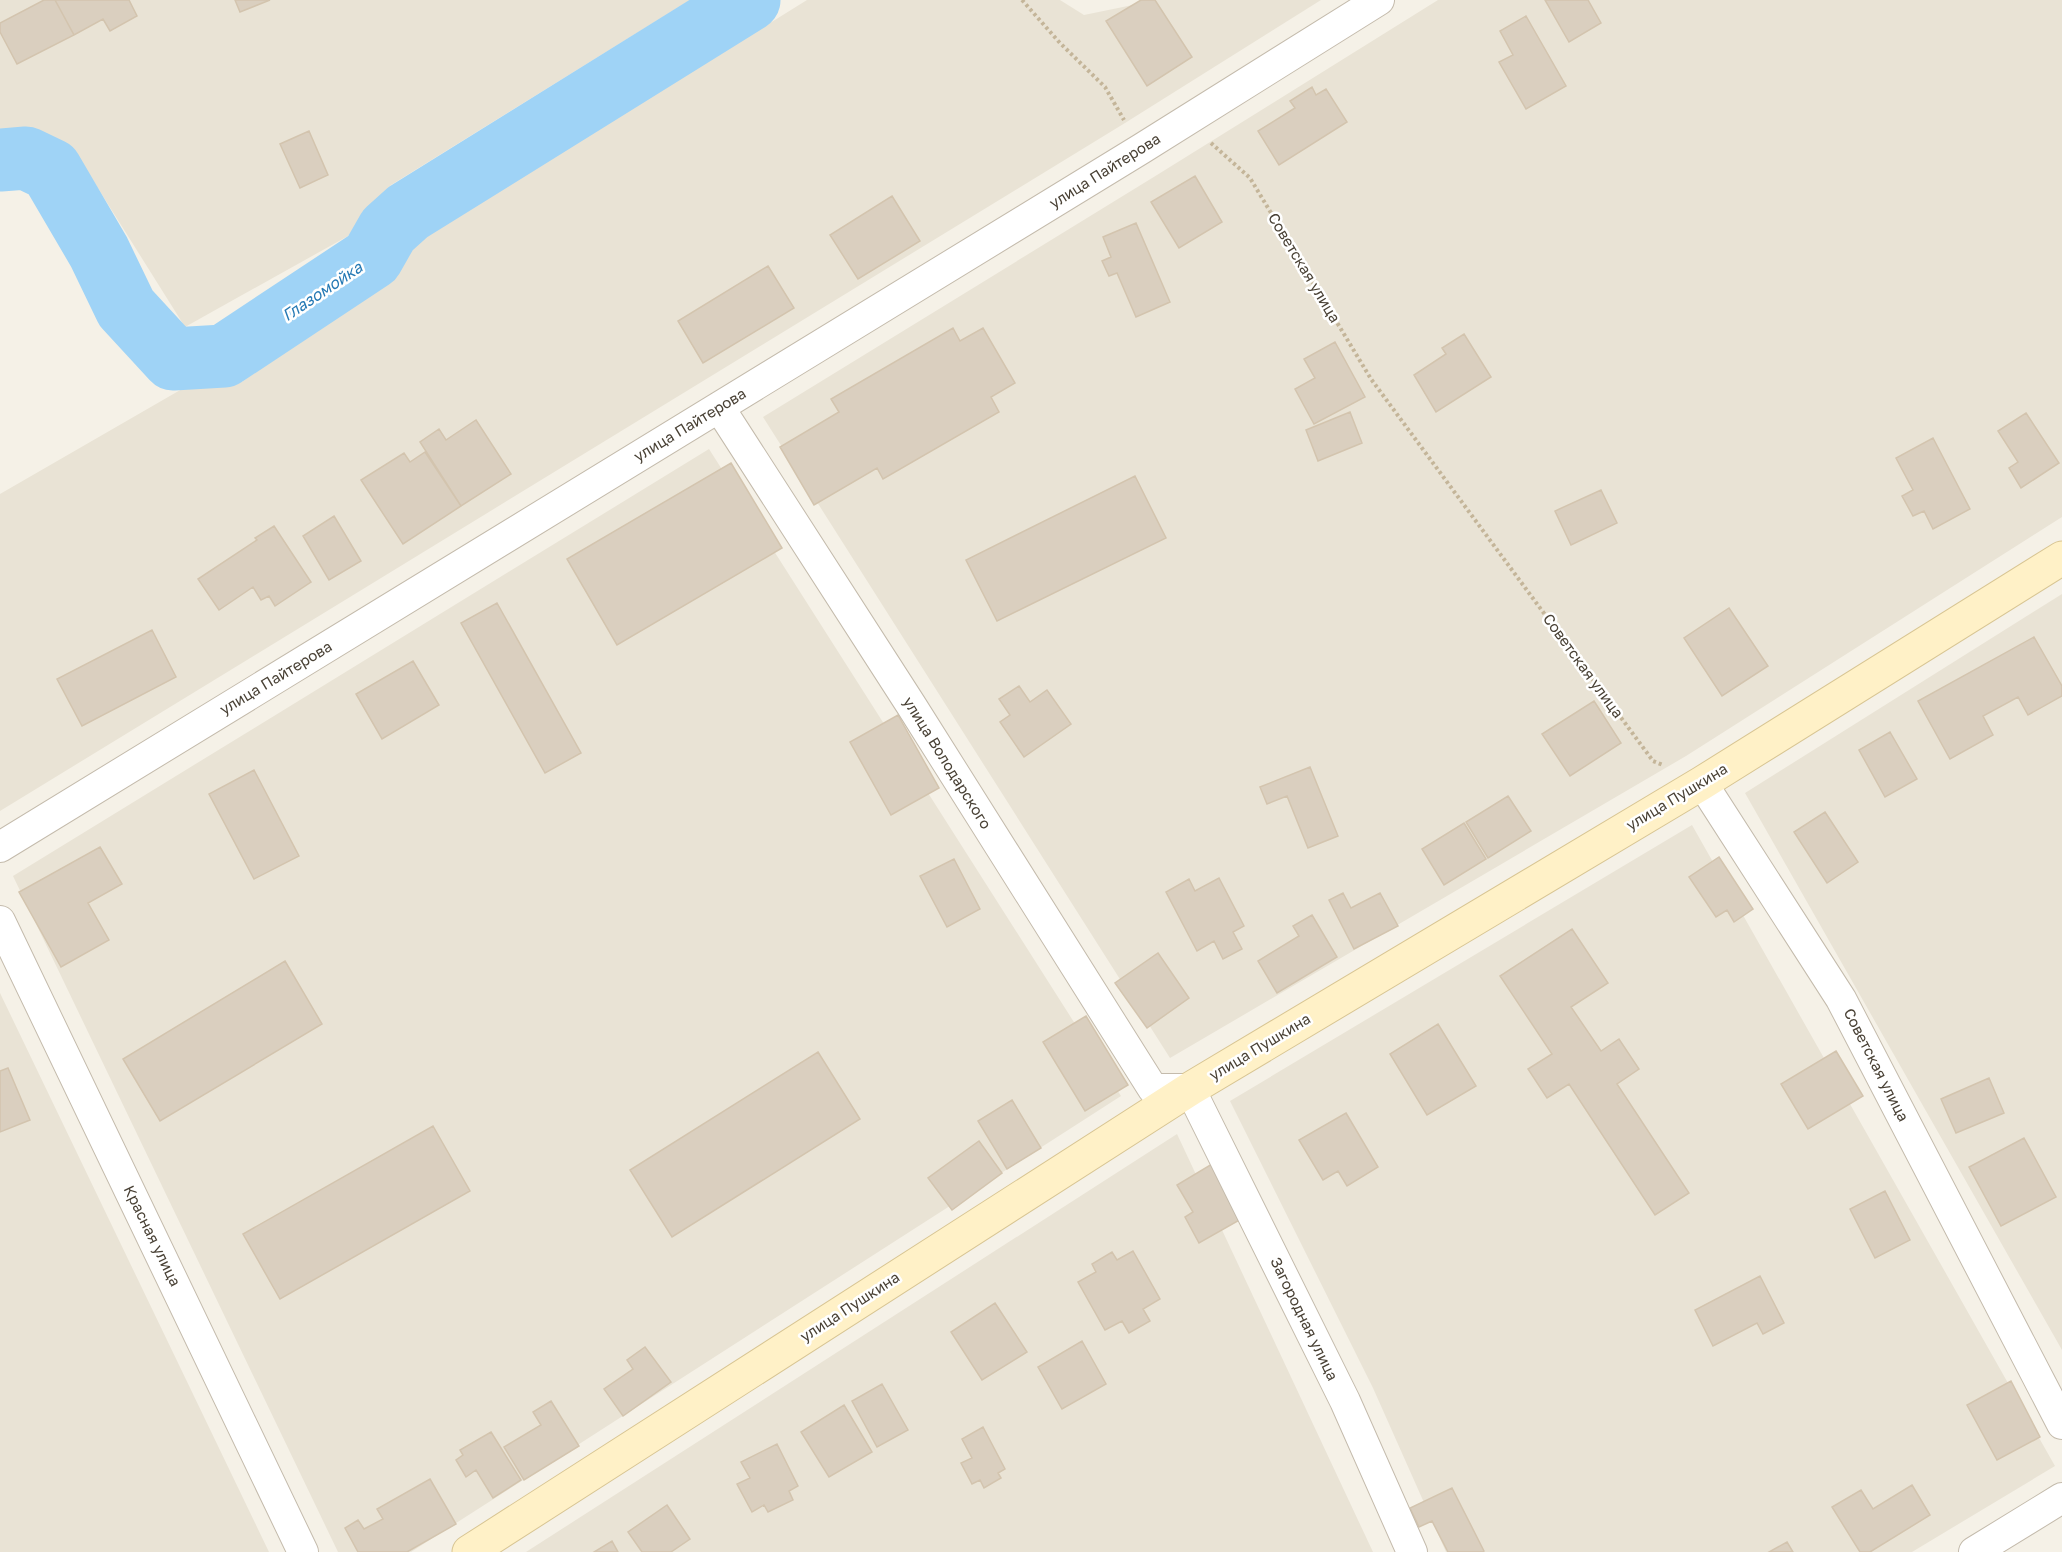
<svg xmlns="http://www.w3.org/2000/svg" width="2062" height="1552" font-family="'Golos Text',sans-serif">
<rect width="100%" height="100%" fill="#f5f1e7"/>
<!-- residential -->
<path fill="#e9e3d5" d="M0,0h690l-299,185 -43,51 -163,91 -111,-177 -45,-23 -29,9z
M807,0h253l24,15 73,-15h164l-196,123 -1125,688v-317l182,-105 60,-7 185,-146z
M1438,0h624v517l-376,239 -516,302 -407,-641 394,-242z
M709,449l412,647 -710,456h-73l-325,-676z
M2062,594v756l-317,-557z
M1692,825l363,641 -143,86h-466l-73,-164 -143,-287z
M0,993l269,559h-269z
M1177,1134l196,418h-847z"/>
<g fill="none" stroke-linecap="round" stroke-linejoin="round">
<!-- river -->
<path stroke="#9fd3f6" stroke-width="63" d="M0,160l26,-2 25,12 48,82 27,56 47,51 51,-3 148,-98 16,-28 20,-18 341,-212"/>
</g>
<!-- building -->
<path fill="#dacfbf" stroke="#d3c4ae" stroke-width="1.5" d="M44,0h11l19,35 -57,29 -17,-32v-9z
M55,0h74l8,16 -27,15 -7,-12 -29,16z
M235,0h35l-30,12z
M1141,0h14l37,57 -45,29 -41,-65z
M1545,0h43l13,23 -32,19z
M1526,16l40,70 -40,23 -27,-47 14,-7 -13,-24z
M1312,87l4,8 10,-6 21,33 -68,43 -21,-34 37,-23 -5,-7z
M309,131l19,44 -28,13 -20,-44z
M1195,176l27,46 -43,26 -28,-46z
M892,196l28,45 -62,38 -28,-44z
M1136,223l34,79 -34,15 -19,-44 -8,3 -7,-15 9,-4 -8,-20z
M768,266l26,42 -91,55 -25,-42z
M953,328l7,13 23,-13 32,55 -24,14 8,15 -116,67 -6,-11 -63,37 -34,-58 59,-35 -8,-13z
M1464,334l27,43 -55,35 -22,-37 32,-21 -4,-6z
M1335,342l30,55 -51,27 -19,-35 20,-11 -11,-19z
M1350,412l12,31 -44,18 -12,-31z
M2026,413l33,50 -38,25 -12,-20 9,-6 -20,-31z
M476,420l35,54 -50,32 -41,-64 19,-13 7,11z
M1933,438l37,71 -37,20 -9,-18 -11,5 -11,-20 11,-6 -17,-32z
M425,452l36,54 -58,38 -42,-64 43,-27 6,9z
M731,463l51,85 -165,97 -50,-86z
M1135,476l31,62 -169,83 -31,-61z
M1601,490l16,33 -46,22 -16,-34z
M334,516l27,45 -32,19 -26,-44z
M274,526l37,56 -36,24 -6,-10 -8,4 -8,-13 -34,23 -21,-31 59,-39 -2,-2z
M497,603l84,150 -36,20 -84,-150z
M1729,608l39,58 -46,30 -38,-58z
M152,630l24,47 -94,49 -25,-47z
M2034,637l28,49v10l-34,19 -10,-18 -35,19 10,19 -43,24 -32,-58z
M413,661l26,44 -57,34 -26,-45z
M1019,686l11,16 17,-12 24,34 -47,33 -24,-35 10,-7 -11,-16z
M1594,701l27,42 -51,33 -28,-42z
M898,715l41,73 -48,27 -41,-73z
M1890,732l27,47 -32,18 -26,-47z
M1310,767l28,69 -30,12 -21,-52 -20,8 -7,-17z
M254,770l45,86 -45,23 -45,-85z
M1508,796l23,35 -43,27 -22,-36z
M1825,812l33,50 -31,21 -33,-51z
M1464,823l22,36 -42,26 -22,-36z
M100,847l22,37 -34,19 21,37 -48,27 -42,-75z
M1719,857l34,52 -19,13 -7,-12 -11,7 -27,-40z
M954,859l26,50 -33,18 -27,-51z
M1219,878l25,48 -11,6 9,17 -19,10 -9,-18 -17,10 -31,-59 23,-13 6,12z
M1343,893l8,15 29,-15 18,33 -44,23 -25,-49z
M1312,915l25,42 -60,36 -19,-32 41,-25 -6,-10z
M1572,929l36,54 -37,24 30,44 18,-12 20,30 -22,15 72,109 -34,22 -86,-131 -22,14 -19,-29 24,-15 -52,-78z
M1158,953l31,45 -42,30 -32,-45z
M285,961l37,63 -162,97 -37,-62z
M1086,1016l42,69 -43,26 -42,-69z
M1438,1024l38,62 -49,29 -37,-61z
M1836,1051l27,45 -55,33 -27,-45z
M818,1052l42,67 -188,118 -42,-67z
M8,1068l22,52 -30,12v-61z
M1989,1078l15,35 -48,20 -15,-34z
M1012,1100l29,48 -34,21 -29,-48z
M1346,1113l32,54 -31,19 -9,-15 -15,9 -24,-40z
M433,1126l37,65 -190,108 -37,-65z
M2024,1138l32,59 -55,29 -32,-59z
M979,1141l23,32 -50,37 -24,-32z
M1212,1164l31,54 -44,25 -14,-26 8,-5 -16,-27z
M1885,1191l25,49 -35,18 -25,-49z
M1133,1251l27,48 -17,10 7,12 -21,12 -7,-12 -17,9 -27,-48 18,-10 -4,-8 20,-12 5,8z
M1760,1276l24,47 -21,11 -6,-11 -44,23 -18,-36z
M995,1303l32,49 -45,28 -31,-48z
M1082,1341l24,43 -44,25 -24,-42z
M645,1347l26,35 -48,34 -19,-27 29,-20 -6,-9z
M2011,1381l29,56 -43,23 -30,-55z
M882,1384l26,46 -31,17 -25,-46z
M551,1401l28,45 -55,34 -20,-33 37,-22 -8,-13z
M844,1405l28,47 -43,25 -28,-45z
M983,1427l22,42 -7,4 3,5 -17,10 -4,-8 -8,4 -11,-21 11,-5 -10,-19z
M491,1432l30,48 -28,18 -17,-28 -10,7 -10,-17 7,-5 -3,-5z
M777,1444l21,42 -9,5 4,9 -25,12 -4,-7 -12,7 -15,-28 13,-6 -9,-16z
M430,1479l26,45 -49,28h-49l-13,-24 13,-8 6,9 19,-10 -6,-10z
M1912,1485l18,30 -60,37h-10l-28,-45 29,-17 12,19z
M1452,1488l32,63 -1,1h-35l-16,-31 -13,6 -9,-19z
M667,1505l23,34 -19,13h-29l-14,-20z
M612,1541l6,11h-24z
M1787,1542l6,10h-24z"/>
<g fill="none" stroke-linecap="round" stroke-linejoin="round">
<!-- street casing -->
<g stroke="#c4bbac" stroke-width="32">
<path id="street" d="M719,407l192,298 242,384h37l155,312 67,151
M1702,783l139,216 221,425
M0,847l1141,-698 238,-149
M0,921l303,631
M1974,1552l88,-54"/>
</g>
<!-- secondary casing -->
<g stroke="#d8c593" stroke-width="35">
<path id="secondary" d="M469,1552l721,-463 512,-306 360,-225"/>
</g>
<!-- path -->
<path stroke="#c4b599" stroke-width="4" stroke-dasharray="3 3" stroke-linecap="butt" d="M1022,0l38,43 45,44 19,33
M1211,143l39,35 121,201 282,382 10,4"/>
<!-- street -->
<use href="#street" stroke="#fff" stroke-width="30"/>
<!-- secondary -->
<use href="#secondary" stroke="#fff1c7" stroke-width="33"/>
</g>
<g text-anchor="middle" stroke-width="5" stroke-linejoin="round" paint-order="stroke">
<!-- street labels -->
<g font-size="15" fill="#494135" stroke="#fff">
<text transform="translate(1105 171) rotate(-32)" y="5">улица Пайтерова</text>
<text transform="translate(1304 268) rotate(59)" y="5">Советская улица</text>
<text transform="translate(690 425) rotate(-31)" y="5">улица Пайтерова</text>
<text transform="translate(1583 666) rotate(54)" y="5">Советская улица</text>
<text transform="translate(276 678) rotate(-31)" y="5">улица Пайтерова</text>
<text transform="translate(947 763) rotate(58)" y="5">улица Володарского</text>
<text transform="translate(1677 797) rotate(-31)" y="5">улица Пушкина</text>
<text transform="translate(1260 1047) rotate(-31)" y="5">улица Пушкина</text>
<text transform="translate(1876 1065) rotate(63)" y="5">Советская улица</text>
<text transform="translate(152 1236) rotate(64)" y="5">Красная улица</text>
<text transform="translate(850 1307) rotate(-33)" y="5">улица Пушкина</text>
<text transform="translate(1304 1319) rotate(64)" y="5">Загородная улица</text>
</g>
<!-- water labels -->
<g font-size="16" font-style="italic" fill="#2579b4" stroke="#fff">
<text transform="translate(322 291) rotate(-34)" y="6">Глазомойка</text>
</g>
</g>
</svg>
